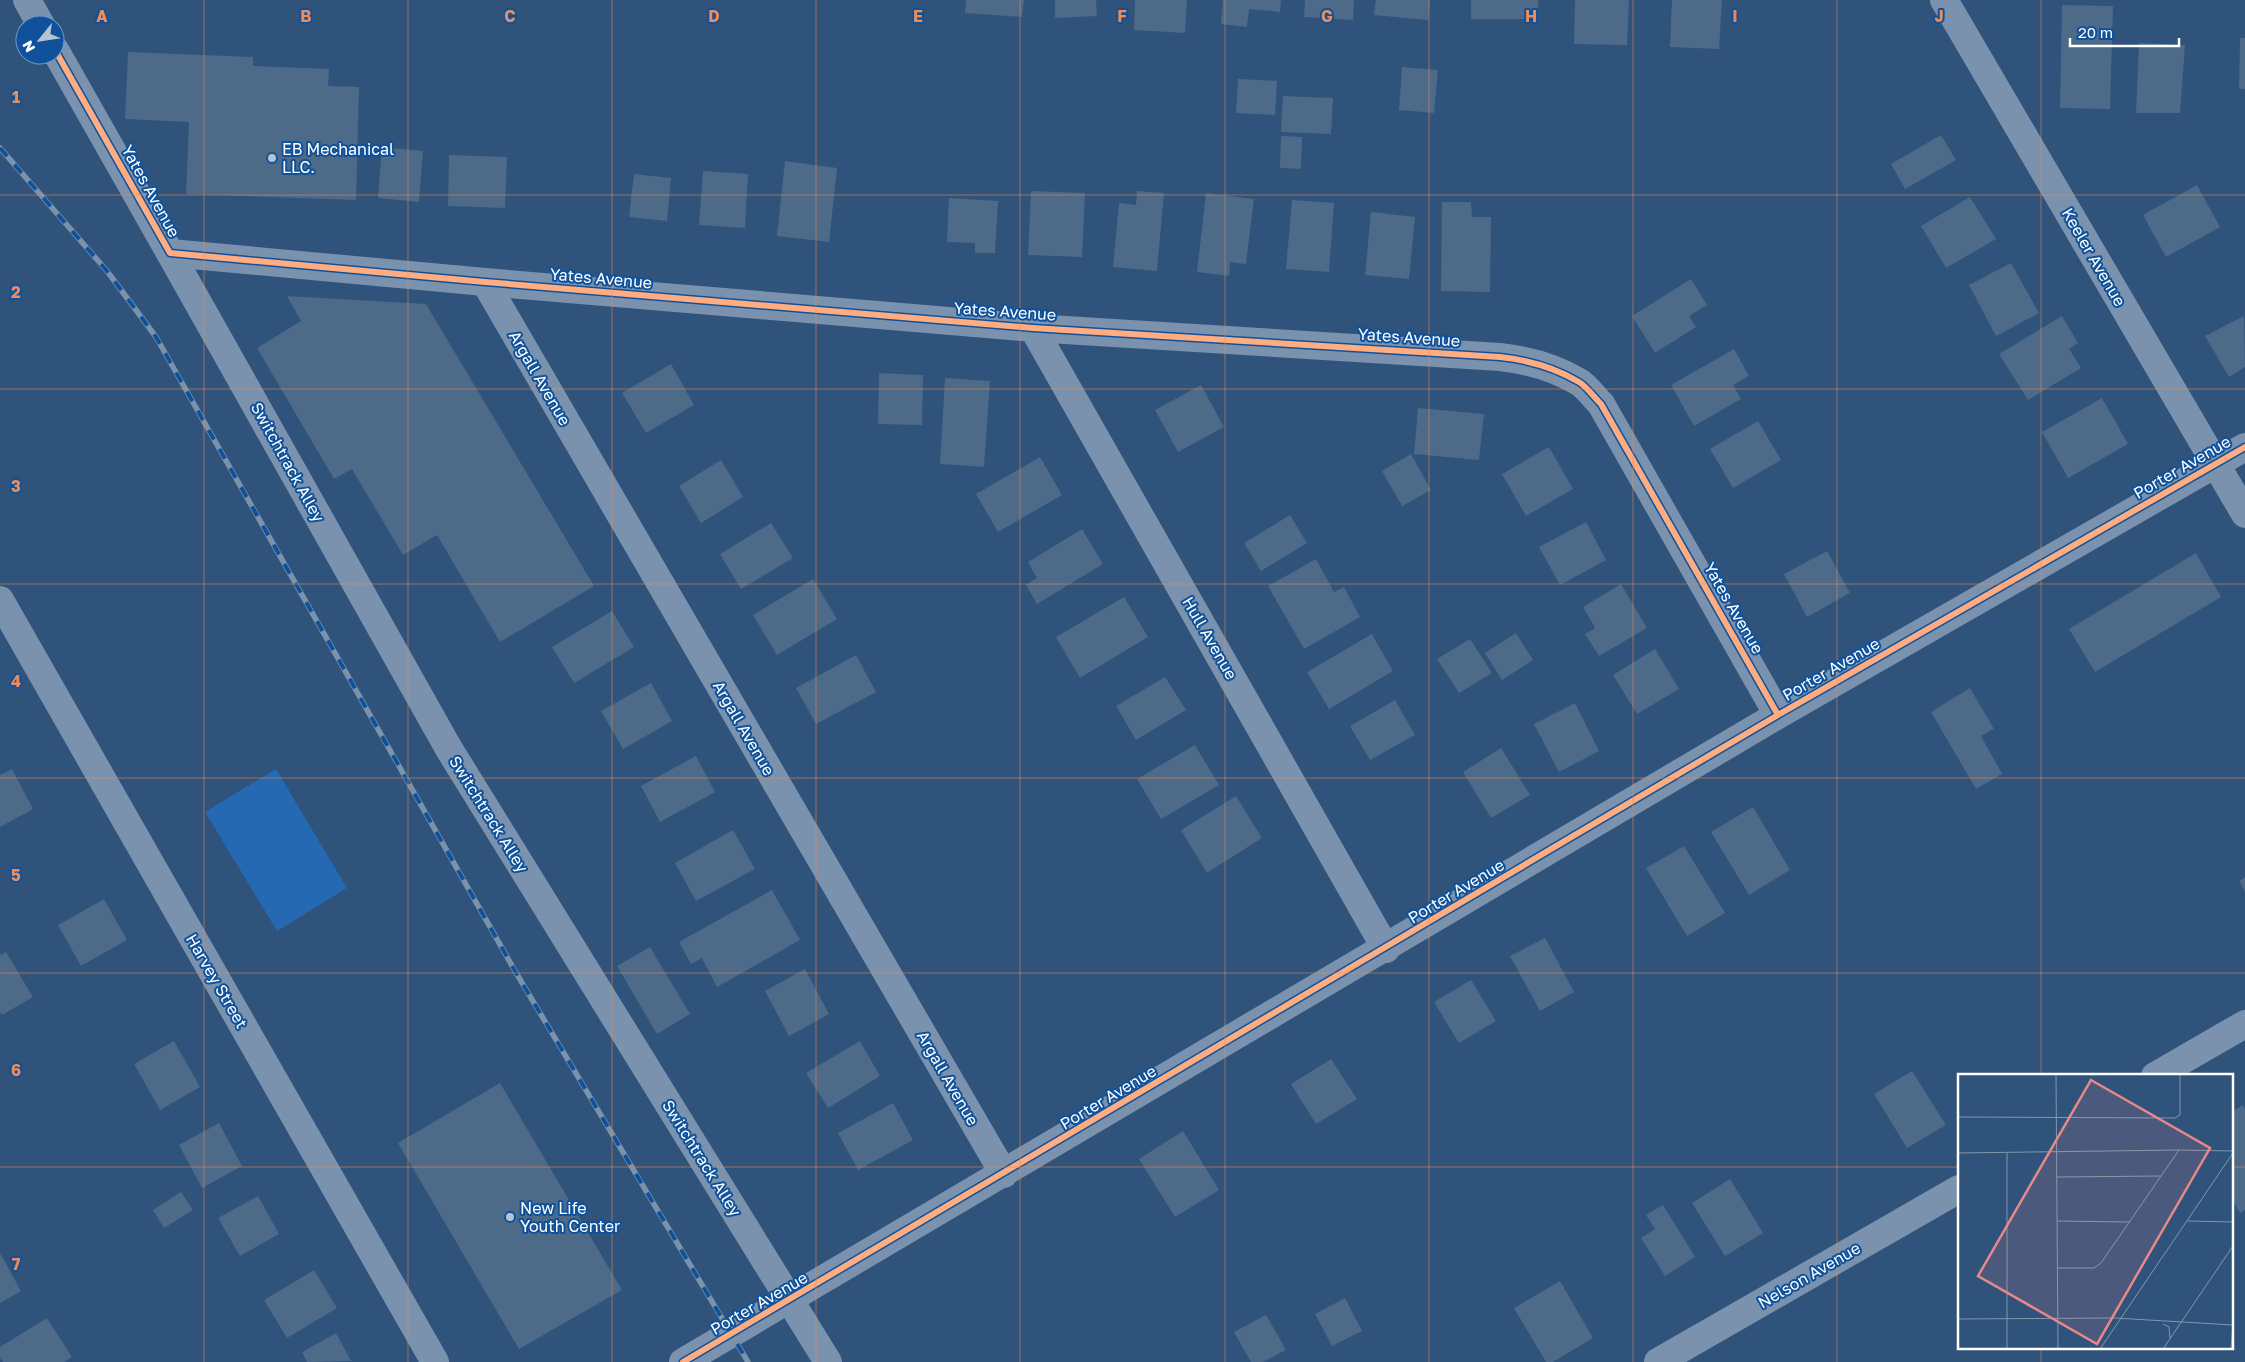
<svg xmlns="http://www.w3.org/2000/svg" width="2245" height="1362" font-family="'Golos Text',sans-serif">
<rect width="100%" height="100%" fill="#2f537b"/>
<!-- garden -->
<path fill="#2469b1" d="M276,769l71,119 -70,43 -72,-119z"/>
<!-- building -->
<path fill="#4d6a89" d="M966,0h58l-2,17 -57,-4z
M1055,0h41l1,16 -42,2z
M1135,0h52l-2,33 -51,-3z
M1223,0h58l-1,12 -31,-3 -2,18 -26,-3z
M1305,0h49l-1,20 -49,-3z
M1376,0h54l-2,20 -54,-5z
M1471,0h67v19h-67z
M1575,0h54l-2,45 -53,-1z
M1672,0h50l-3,49 -49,-2z
M2062,5l51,1 -3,103 -50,-1z
M2240,38h5v51h-6z
M2139,43l46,2 -5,68h-44z
M128,52l125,5v9l76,3 -1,17 31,1 -3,113 -170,-6 3,-72 -64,-3z
M1402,67l36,3 -4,43 -35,-3z
M1238,79l39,2 -2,34 -39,-2z
M1283,96l50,2 -2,36 -50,-2z
M1941,135l15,25 -51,29 -14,-25z
M1281,136l21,1 -1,32 -21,-1z
M382,147l41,4 -4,51 -41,-4z
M449,155l58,2 -2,51 -57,-2z
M785,161l52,7 -8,74 -52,-6z
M703,171l45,3 -3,54 -46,-3z
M634,174l37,4 -4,43 -38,-4z
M2197,185l23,42 -54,30 -23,-42z
M1031,191l54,2 -3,64 -54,-2z
M1137,191l27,2 -7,78 -44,-4 6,-64 17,2z
M1206,193l48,6 -8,65 -16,-2 -1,14 -32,-4z
M1970,197l26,42 -50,29 -25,-42z
M949,198l49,3 -3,52h-20v-10l-28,-1z
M1292,200l42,3 -5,69 -43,-3z
M1442,202h29l1,15h19l-1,75 -49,-1z
M1371,212l44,5 -6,62 -44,-4z
M2011,263l28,50 -43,23 -27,-51z
M1691,279l16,26 -18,11 7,11 -41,26 -23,-37z
M287,296l139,8 168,282 -94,56 -63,-107 -34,20 -51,-86 -18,10 -77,-131 44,-27z
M2062,316l16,27 -9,6 12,19 -53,32 -29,-46z
M2244,316l1,51 -16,10 -24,-41z
M1734,349l15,27 -16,9 8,14 -47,27 -23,-41z
M671,364l23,41 -48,28 -24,-40z
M879,373l44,2 -1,50 -44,-1z
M945,378l45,3 -6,86 -44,-3z
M1201,385l23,42 -46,25 -23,-42z
M2102,398l26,46 -60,34 -26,-46z
M1418,408l66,6 -5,46 -65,-6z
M1758,421l23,39 -48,28 -23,-39z
M1549,447l24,42 -47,27 -24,-42z
M1411,454l20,36 -29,16 -20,-35z
M1040,457l22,38 -64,37 -22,-38z
M721,460l22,37 -42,26 -22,-37z
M1290,515l17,28 -46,28 -17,-28z
M1586,522l20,38 -46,25 -21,-38z
M771,523l22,35 -52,31 -21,-35z
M1082,529l21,35 -66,40 -11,-19 11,-7 -9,-16z
M1827,551l23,42 -43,24 -23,-43z
M2196,553l25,44 -126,75 -26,-43z
M1316,559l18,33 10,-5 16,30 -56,32 -36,-63z
M813,579l24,40 -60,36 -24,-40z
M1621,584l26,44 -48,28 -14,-22 10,-6 -12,-21z
M1124,597l24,40 -68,41 -24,-41z
M612,611l22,36 -60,36 -22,-36z
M1516,633l17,27 -31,20 -17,-27z
M1372,634l21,37 -64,38 -22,-37z
M1470,639l22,34 -33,20 -22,-34z
M1655,649l24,40 -42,25 -24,-39z
M856,655l20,37 -60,32 -20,-36z
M1165,677l21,33 -50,30 -20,-34z
M651,683l21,38 -49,28 -22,-38z
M1970,688l24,41 -13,7 21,38 -26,15 -45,-77z
M1395,700l20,35 -45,25 -20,-34z
M1575,703l24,48 -40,21 -25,-48z
M1195,745l24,40 -58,34 -24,-40z
M1501,748l29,47 -39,23 -28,-46z
M696,756l19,36 -55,30 -19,-36z
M12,769l21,40 -33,18v-52z
M1236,796l26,42 -55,35 -26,-43z
M1753,807l37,63 -41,25 -38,-63z
M733,830l22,39 -59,32 -21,-38z
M1684,846l41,67 -38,23 -41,-68z
M2245,877v15l-6,-11z
M772,890l28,50 -83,47 -15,-29 -11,6 -12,-22z
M104,899l23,41 -46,26 -23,-41z
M1545,938l29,54 -34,19 -30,-55z
M650,947l40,67 -33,20 -40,-68z
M6,952l27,45 -31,18 -2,-3v-57z
M805,969l24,45 -40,22 -24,-45z
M1471,980l25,41 -37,22 -25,-41z
M174,1041l26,46 -40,23 -26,-46z
M860,1041l20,35 -52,32 -22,-35z
M1331,1059l26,40 -41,25 -25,-40z
M1912,1071l34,54 -39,23 -33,-54z
M500,1083l122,207 -103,59 -121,-206z
M893,1103l20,37 -55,30 -20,-37z
M2243,1105l2,4v101l-5,3 -9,-16v-85z
M219,1123l23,43 -40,22 -23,-43z
M1183,1131l36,59 -44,27 -36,-58z
M1730,1179l33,54 -38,23 -33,-53z
M181,1192l12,18 -29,18 -11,-18z
M258,1196l21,38 -39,22 -22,-38z
M1663,1205l32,52 -30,19 -24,-38 14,-9 -9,-14z
M0,1253l21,38 -21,12z
M314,1270l23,38 -50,30 -23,-38z
M1560,1281l33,57 -40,24h-7l-32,-54z
M1345,1298l17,33 -30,15 -17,-32z
M1266,1315l20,35 -23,12h-12l-17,-30z
M47,1318l25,39 -8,5h-61l-3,-4v-11z
M336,1333l15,28 -44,1 -5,-10z"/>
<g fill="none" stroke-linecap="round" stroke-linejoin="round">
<!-- street -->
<path stroke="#7a92ad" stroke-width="28" d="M27,0l14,25
M1944,0l301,514
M55,50l115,203 315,29 548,46 467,29c28,3 54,10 79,25 8,5 15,15 22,22l177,311
M170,253l279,496 379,613
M485,282l519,892
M1033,328l353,621
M0,600l435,762
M2155,1076l90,-52
M683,1362l1095,-647 467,-268
M1658,1362l301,-173"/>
<!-- rail casing -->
<g stroke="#7a92ab" stroke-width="5.5">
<path id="rail" d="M0,148l107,123 49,66 359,634 233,391"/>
</g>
<!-- rail -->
<use href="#rail" stroke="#0f529b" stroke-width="4" stroke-dasharray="11" stroke-linecap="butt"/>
<!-- cycleway casing -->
<g stroke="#0f529b" stroke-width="9">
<path id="cycleway" d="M55,50l115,203 315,29 548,46 467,29c28,3 54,10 79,25 8,5 15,15 22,22l177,311
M683,1362l1095,-647 467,-268"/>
</g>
<!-- cycleway -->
<use href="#cycleway" stroke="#ffac80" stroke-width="6"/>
</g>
<!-- grid -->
<path fill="none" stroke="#ef8b55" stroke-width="1" stroke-opacity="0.55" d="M204,0v1362M408,0v1362M612,0v1362M816,0v1362M1020,0v1362M1225,0v1362M1429,0v1362M1633,0v1362M1837,0v1362M2041,0v1076M0,195h2245M0,389h2245M0,584h2245M0,778h2245M0,973h2245M0,1167h1959M2231,1167h14M2041,1348v14"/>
<!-- markers -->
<g fill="#b6c3d1" stroke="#0f529b" stroke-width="2">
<circle cx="272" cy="158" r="5"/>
<circle cx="510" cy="1217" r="5"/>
</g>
<g text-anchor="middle" stroke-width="4" stroke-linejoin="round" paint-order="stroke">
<!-- poi labels -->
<g font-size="16" fill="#fff" stroke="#0f529b" text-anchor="start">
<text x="282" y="155">EB Mechanical<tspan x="282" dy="18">LLC.</tspan></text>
<text x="520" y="1214">New Life<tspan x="520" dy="18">Youth Center</tspan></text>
</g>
<!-- street labels -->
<g font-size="16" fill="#fff" stroke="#0f529b">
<text transform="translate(151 191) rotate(61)" y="6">Yates Avenue</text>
<text transform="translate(2094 257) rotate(60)" y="6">Keeler Avenue</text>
<text transform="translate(601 278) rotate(5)" y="6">Yates Avenue</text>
<text transform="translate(1005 311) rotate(4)" y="6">Yates Avenue</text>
<text transform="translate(1409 337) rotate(4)" y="6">Yates Avenue</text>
<text transform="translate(540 378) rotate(60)" y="6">Argall Avenue</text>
<text transform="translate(288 462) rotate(61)" y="6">Switchtrack Alley</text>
<text transform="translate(2182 467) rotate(-30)" y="6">Porter Avenue</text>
<text transform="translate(1734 608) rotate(60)" y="6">Yates Avenue</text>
<text transform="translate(1210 638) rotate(60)" y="6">Hull Avenue</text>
<text transform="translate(1831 669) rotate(-30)" y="6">Porter Avenue</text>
<text transform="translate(744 728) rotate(60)" y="6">Argall Avenue</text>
<text transform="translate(489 814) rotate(58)" y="6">Switchtrack Alley</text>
<text transform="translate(1456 891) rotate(-31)" y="6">Porter Avenue</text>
<text transform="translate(217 981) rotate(60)" y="6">Harvey Street</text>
<text transform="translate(948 1078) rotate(60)" y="6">Argall Avenue</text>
<text transform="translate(1108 1097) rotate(-31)" y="6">Porter Avenue</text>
<text transform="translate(702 1158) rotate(58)" y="6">Switchtrack Alley</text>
<text transform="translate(1809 1275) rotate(-30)" y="6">Nelson Avenue</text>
<text transform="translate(759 1303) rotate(-30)" y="6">Porter Avenue</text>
</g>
</g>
<!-- overview -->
<g transform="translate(1958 1074)">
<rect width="275" height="275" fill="#2f537b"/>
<path fill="none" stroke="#8298b0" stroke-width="1" d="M98,0l2,275M0,43l217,1 5,-3v-41M0,79l221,-3M49,79v196M99,103l104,-1M99,147l72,1M230,147l45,1M100,194h36l7,-5 78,-113 54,1M0,245l157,-1 118,7M205,250l6,3 1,11M142,275l133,-196M205,275l70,-103M273,275l2,-24"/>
<path fill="#e88989" fill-opacity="0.15" stroke="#e88989" stroke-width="2.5" d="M133,6l119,68 -113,196 -119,-68z"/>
<rect width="275" height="275" fill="none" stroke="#fff" stroke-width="2.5"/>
</g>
<g font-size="16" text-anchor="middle" font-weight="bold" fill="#ef8b55" stroke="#0f529b" stroke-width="4" stroke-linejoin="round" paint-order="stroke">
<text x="102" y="22">A</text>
<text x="306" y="22">B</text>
<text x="510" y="22">C</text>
<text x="714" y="22">D</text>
<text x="918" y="22">E</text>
<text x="1122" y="22">F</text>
<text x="1327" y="22">G</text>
<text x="1531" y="22">H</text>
<text x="1735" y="22">I</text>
<text x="1939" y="22">J</text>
<text x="16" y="103">1</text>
<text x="16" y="298">2</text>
<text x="16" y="492">3</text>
<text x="16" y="687">4</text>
<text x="16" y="881">5</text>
<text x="16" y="1076">6</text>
<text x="16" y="1270">7</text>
</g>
<!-- north arrow -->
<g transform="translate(40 40) rotate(240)"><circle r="24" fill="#0f529b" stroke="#6f97c3"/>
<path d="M0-4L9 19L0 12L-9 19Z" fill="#b6c3d1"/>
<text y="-8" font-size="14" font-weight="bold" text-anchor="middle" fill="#ffffff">N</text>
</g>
<!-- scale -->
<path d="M2070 38v8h109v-8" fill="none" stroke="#ffffff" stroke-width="2.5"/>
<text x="2078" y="38" font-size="15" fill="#ffffff" stroke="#0f529b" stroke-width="4" paint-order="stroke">20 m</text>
</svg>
